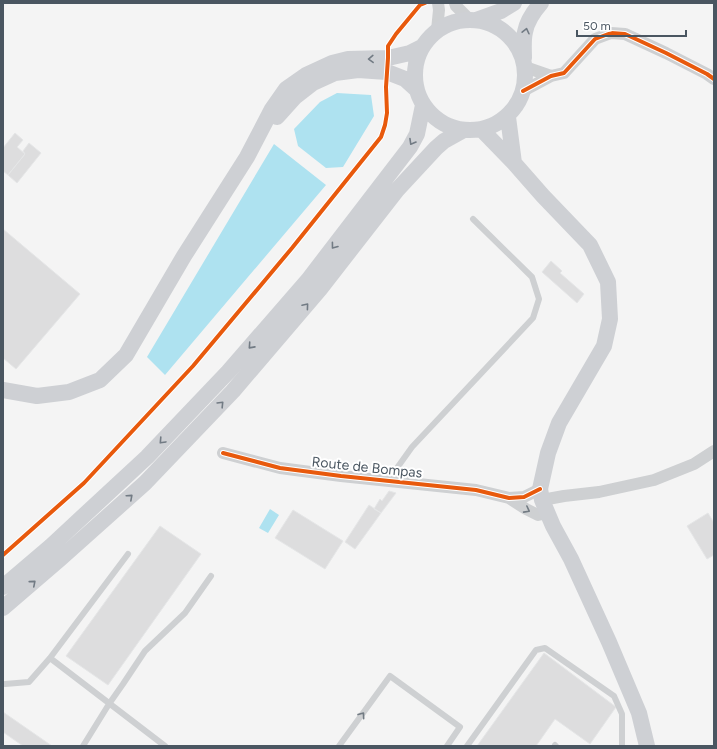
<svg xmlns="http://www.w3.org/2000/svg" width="717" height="749" font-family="Figtree,sans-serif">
<rect width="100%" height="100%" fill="#f4f4f4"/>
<!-- water -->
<path fill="#aee2f0" d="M337,93l34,2 3,21 -31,51 -17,1 -28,-22 -4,-17 26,-27z
M274,144l52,41 -161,190 -18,-18z
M270,509l9,6 -11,18 -9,-5z"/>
<!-- building -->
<path fill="#ddddde" stroke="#e5e6e7" d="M15,133l8,7 -6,7 8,7 -17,21 -5,-4v-23z
M29,143l12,10 -24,30 -9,-8 17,-21 -2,-3z
M3,229l77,65 -64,75 -13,-11z
M551,261l11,10 -2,2 24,21 -7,9 -35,-31z
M389,491l7,2 -15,20 -7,-4 6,-10 2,2z
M369,505l12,8 -26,36 -10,-7z
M293,510l50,31 -18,28 -50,-31z
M708,513l6,10v32l-7,4 -20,-33z
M160,526l41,28 -93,131 -42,-29z
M544,653l72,54 -26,37 -35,-25 -19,27h-59z
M3,712l49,34h-29l-20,-14z"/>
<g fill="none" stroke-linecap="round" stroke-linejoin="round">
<!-- lane -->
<path stroke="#ced0d2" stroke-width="6" d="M392,481l5,-13 15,-21 121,-129 6,-19 -7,-22 -59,-58
M50,658l115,88
M5,684l24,-2 21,-24 78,-104
M555,745l1,1
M83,746l26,-42 14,-20 22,-33 40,-38 26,-37
M339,746l51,-70 70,51 -13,19
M467,746l69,-96 9,-2 69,48 8,18v32"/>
<!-- street -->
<path stroke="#ced0d2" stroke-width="12" d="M455,3l1,3 14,14
M437,30l2,-20 -1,-7
M525,67l26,9
M523,91l28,-15 13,-3 31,-34 16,-6 14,1 41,19 41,21 7,5
M223,453l57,15 61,8 135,14 33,8 15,-1 16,-8
M509,498l17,11 12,6 9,-2
M542,500l22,-4 35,-4 55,-12 40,-16 20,-13"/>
<!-- secondary -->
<path stroke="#ced0d4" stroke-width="16" d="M415 75a55 55 0 1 1 110 0a55 55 0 1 1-110 0Z
M476,20l25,-9 13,-8
M524,58c0,-8 -1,-18 1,-26 2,-11 9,-21 16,-29
M277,117l18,-20 18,-14 22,-10 23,-3 29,2 18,7 11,10
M508,117l6,46
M482,130l32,33 29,33 47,49 18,37 2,37 -6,27 -45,77 -11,30 -8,36 2,11 11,26 18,33 38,83 30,71 8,33
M3,390l34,6 32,-4 31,-12 26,-25 58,-99 63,-99 25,-48 14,-20 20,-14 26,-12 16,-4 40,-1 22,-5 12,-6
M3,587l48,-41 96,-89 81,-85 80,-92 102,-133 7,-13 6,-29
M3,608l57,-49 85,-76 88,-92 87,-102 77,-99 39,-42 8,-7 18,-10"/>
<!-- cycleway casing -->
<g stroke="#fff" stroke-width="6">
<path id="cycleway" d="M523,91l28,-15 13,-3 31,-34 16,-6 14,1 41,19 41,21 7,5
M223,453l57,15 61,8 135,14 33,8 15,-1 16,-8
M3,555l81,-72 109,-117 99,-118 89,-111 4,-12 2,-12 -1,-26 2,-29v-12l8,-12 24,-29 5,-2"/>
</g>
<!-- cycleway -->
<use href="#cycleway" stroke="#e8590c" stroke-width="4"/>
</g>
<!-- one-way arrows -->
<defs><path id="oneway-chevron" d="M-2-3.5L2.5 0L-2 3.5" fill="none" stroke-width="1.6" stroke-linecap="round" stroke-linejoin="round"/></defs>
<g stroke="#727b84">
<use href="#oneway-chevron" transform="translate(526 31) rotate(-77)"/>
<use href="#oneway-chevron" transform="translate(371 59) rotate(178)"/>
<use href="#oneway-chevron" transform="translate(412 142) rotate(120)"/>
<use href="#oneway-chevron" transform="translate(334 246) rotate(127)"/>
<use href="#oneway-chevron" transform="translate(306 306) rotate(-50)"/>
<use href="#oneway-chevron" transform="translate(251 346) rotate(132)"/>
<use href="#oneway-chevron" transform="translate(221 404) rotate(-46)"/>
<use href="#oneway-chevron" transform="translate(162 441) rotate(133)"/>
<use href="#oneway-chevron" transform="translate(130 497) rotate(-42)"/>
<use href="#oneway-chevron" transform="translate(33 583) rotate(-41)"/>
</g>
<g stroke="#727b83">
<use href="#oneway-chevron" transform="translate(527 510) rotate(28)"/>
<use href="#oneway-chevron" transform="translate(362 715) rotate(-54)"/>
</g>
<g text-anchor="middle" stroke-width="4" stroke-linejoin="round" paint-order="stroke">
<!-- street labels -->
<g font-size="14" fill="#4a5661" stroke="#fff">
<text transform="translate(367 467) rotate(6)" y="5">Route de Bompas</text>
</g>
</g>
<!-- border -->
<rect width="717" height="749" fill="none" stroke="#4a5661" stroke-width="8"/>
<!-- scale -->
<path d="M577 30v6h109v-6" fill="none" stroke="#4a5661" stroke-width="2"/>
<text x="583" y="30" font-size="12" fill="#4a5661" stroke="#ffffff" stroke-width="3" paint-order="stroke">50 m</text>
</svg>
